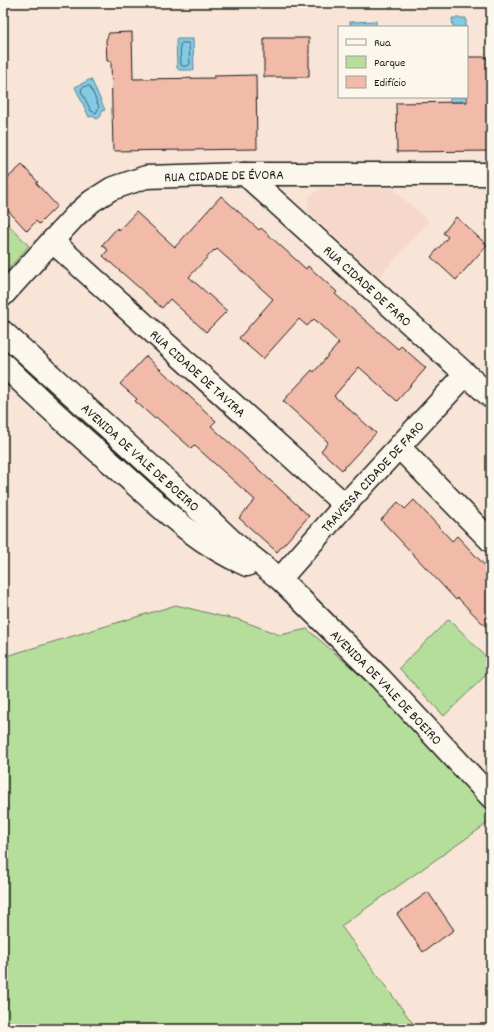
<svg xmlns="http://www.w3.org/2000/svg" width="494" height="1032" font-family="Dekko,sans-serif">
<rect width="100%" height="100%" fill="#f8e5d8"/>
<filter id="ink" filterUnits="userSpaceOnUse"><feTurbulence type="fractalNoise" baseFrequency=".025" numOctaves="2"/><feDisplacementMap in="SourceGraphic" scale="8" xChannelSelector="R" yChannelSelector="G"/><feConvolveMatrix kernelMatrix="1 2 1 2 8 2 1 2 1" color-interpolation-filters="sRGB"/></filter>
<g filter="url(#ink)">
<!-- built -->
<path fill="#f6d8ca" d="M325,188h67l37,33 -50,56 -71,-65 -1,-5 3,-11 8,-6z"/>
<!-- green -->
<path fill="#b5de9b" stroke="#687d5c" d="M3,219l26,27 -26,29z
M176,605l44,11 17,3 43,16 27,-6 76,66 108,120v6l-150,105 76,103h-414v-372z
M449,619l42,43v8l-47,46 -45,-48z"/>
<!-- water -->
<path fill="#83cae4" stroke="#5a8494" d="M452,18h14v9h-13z
M376,21v6h-26v-5z
M176,39h17l1,31h-15l-2,-2z
M91,79l14,31 -3,1 -1,5 -4,3 -5,-3 -3,1 -14,-30z
M450,97h17l3,4 -20,1z"/>
<g fill="none" stroke-linecap="round" stroke-linejoin="round">
<!-- shore -->
<path stroke="#45626c" stroke-width="1" d="M182,43h6l1,2 1,19 -2,2h-6l-1,-1 -1,-20z
M87,86h3l9,21 -3,6 -5,-2 -10,-20 1,-3z"/>
</g>
<!-- building -->
<path fill="#f2baa8" stroke="#1c1c1c" d="M132,32l1,47 81,-1v-2l42,-1 1,74 -144,2 -2,-90h-4l-1,-21 3,-7z
M264,38h45v39h-45z
M467,57h24v94l-94,1 -1,-49 71,-1z
M22,165l16,17 -2,1 21,23 -18,18 -3,-3 -9,10 -24,-26v-23z
M221,196l38,34 2,-2 45,41 2,-3 29,26 -2,2 63,55 3,-3 25,22 -29,33 -38,-34 -25,29 42,37 -34,37 -21,-19 7,-9 -45,-41 29,-31 2,2 25,-29 -25,-24 -7,7 -8,-7 -36,40 -24,-21 34,-39 -56,-50 -2,2 -1,-1 -25,27 38,34 -21,21 -36,-33 -8,9 -59,-52 5,-6 -6,-5 15,-17 2,2 17,-18 39,35z
M456,217l31,28 -31,35 -25,-23 17,-20 -5,-4z
M146,356l70,65 -5,5 98,90 -32,36 -38,-34 16,-18 -61,-55 -3,3 -35,-31 -1,2 -20,-18 2,-2 -17,-15z
M414,500l38,41 5,-5 34,36v60l-33,-34 -2,2 -14,-15 -61,-65 17,-18 7,7z
M428,892l26,38 -31,22 -26,-38z"/>
<g fill="none" stroke-linecap="round" stroke-linejoin="round">
<!-- minor casing -->
<g stroke="#1c1c1c" stroke-width="25">
<g id="minor">
<path id="s1" d="M245,174l246,223"/>
<path id="s2" d="M52,241l293,264"/>
<path id="s3" d="M3,295l49,-54 24,-26 16,-14 19,-12 35,-12 99,-3h246"/>
<path id="s4" d="M3,332l193,175 38,36 46,36 100,99 111,119"/>
<path d="M3,364c37,36 76,71 115,105 40,36 79,75 129,96"/>
<path d="M399,447l92,94"/>
<path id="s5" d="M280,579l65,-74 121,-131"/>
</g>
</g>
<!-- minor -->
<use href="#minor" stroke="#fbf7ec" stroke-width="22"/>
</g>
</g>
<g text-anchor="middle" stroke-width="4" stroke-linejoin="round" paint-order="stroke">
<!-- street labels -->
<g font-size="14" fill="#1c1c1c" stroke="#fbf7ec">
<text dy="5" stroke="none"><textPath href="#s3" startOffset="267">RUA CIDADE DE ÉVORA</textPath></text>
<text dy="5" stroke="none"><textPath href="#s1" startOffset="166">RUA CIDADE DE FARO</textPath></text>
<text dy="5" stroke="none"><textPath href="#s2" startOffset="197">RUA CIDADE DE TAVIRA</textPath></text>
<text dy="5" stroke="none"><textPath href="#s4" startOffset="186">AVENIDA DE VALE DE BOEIRO</textPath></text>
<text dy="5" stroke="none"><textPath href="#s5" startOffset="138">TRAVESSA CIDADE DE FARO</textPath></text>
<text dy="5" stroke="none"><textPath href="#s4" startOffset="523">AVENIDA DE VALE DE BOEIRO</textPath></text>
</g>
</g>
<!-- margin -->
<rect width="494" height="1032" fill="none" stroke="#fbf7ec" stroke-width="16"/>
<rect x="8" y="8" width="478" height="1016" fill="none" stroke="#1c1c1c" stroke-width="1.5" filter="url(#ink)"/>
<!-- legend -->
<rect x="338" y="26" width="130" height="72" fill="#fbf7ec" stroke="#a29f99"/>
<rect x="346" y="39" width="20" height="6" fill="#fbf7ec" stroke="#a29f99"/>
<text x="374" y="46" font-size="12" fill="#1c1c1c">Rua</text>
<rect x="346" y="56" width="20" height="12" fill="#b5de9b" stroke="#a29f99"/>
<text x="374" y="66" font-size="12" fill="#1c1c1c">Parque</text>
<rect x="346" y="76" width="20" height="12" fill="#f2baa8" stroke="#a29f99"/>
<text x="374" y="86" font-size="12" fill="#1c1c1c">Edifício</text>
</svg>
